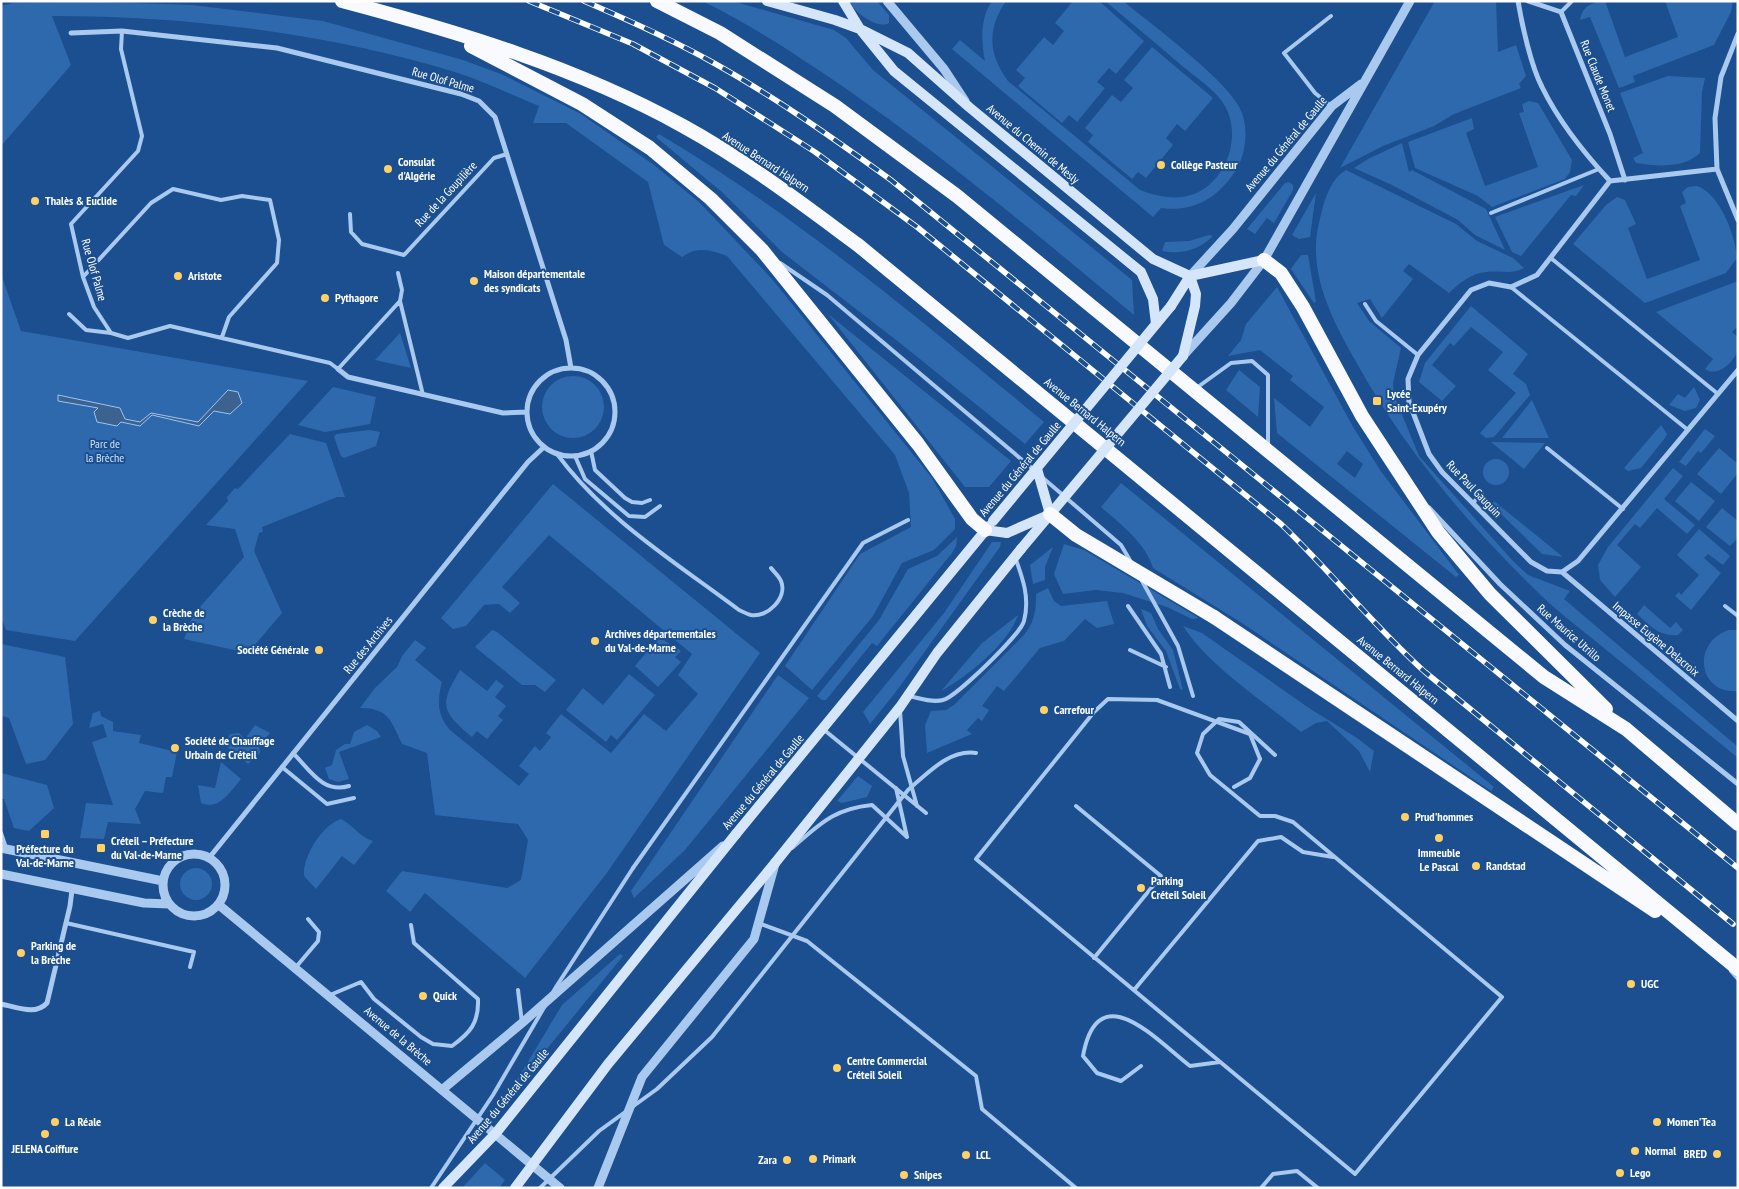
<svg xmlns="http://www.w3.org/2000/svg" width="1739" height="1189" font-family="'PT Sans Narrow',sans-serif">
<rect width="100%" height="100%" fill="#1b4f8f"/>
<!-- green -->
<path fill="#2e69ad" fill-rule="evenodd" d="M702,1h30l102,29 12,8 27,32 259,210 2,35c-94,-78 -188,-157 -289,-227 -46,-31 -93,-63 -143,-87z
M848,1h29l12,14v8c-13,7 -35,-12 -41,-22z
M992,1h14c-19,28 -18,53 2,80l132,109c24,9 50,13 71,-7 22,-20 29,-58 10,-83 -11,-14 -27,-24 -40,-35 -25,-22 -51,-43 -76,-64h18c28,23 109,82 119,112 8,23 2,51 -14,68 -17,21 -40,31 -67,27l-8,9 -201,-168 8,-9 25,21c-4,-19 -5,-43 7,-60z
M1073,1h26l45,40 -28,33 -7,-6 -12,14 8,6 -28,34 -8,-7 -7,8 -44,-37 7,-8 -9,-8 28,-33 9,8 11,-14 -9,-8z
M1435,1h61l2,51 18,-7 10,31 -7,8 2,4 -67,26 -20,12 -51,20 -43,22z
M1599,1h6l20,56 53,-20 -13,-36h68l-2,11 -17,33 -81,31 2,6 -16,6 -29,-71 -10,3c2,-12 8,-15 19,-19z
M104,2l88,3 131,16 140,39 38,14 80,40 73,51 46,38 72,76 160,199 23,41v10l-21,21 -32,13 -29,53 -61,74 -27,-24 75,-112 51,-27 -2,-34 -14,-38 -168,-199c-16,-6 -30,-10 -45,1l-18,-12 -16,-63 -82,-59h-33l6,-17c-27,-11 -54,-24 -81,-33 -131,-40 -269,-57 -406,-57l19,49 -70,81v-140l11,-3z
M1152,47l61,51 -28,33 -8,-7 -11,14 7,7 -27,33 -8,-6 -6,7 -44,-37 5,-7 -8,-7 27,-33 9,7 12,-14 -9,-8z
M1668,76l37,2 -3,14 -2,61c-17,16 -43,13 -64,10l-3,-5 10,-5 -23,-60z
M1529,101l9,2 34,57 -2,12 -5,7 -73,28 -14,-11 -63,-28 -7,-26 64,-24 2,11 -8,4 19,53 53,-19 -19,-54 5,-1 -2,-8z
M659,134c139,82 261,186 385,288l-19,22 -125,-101 -118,-91 -59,-59 -67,-56z
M1402,143l7,29 3,-2 74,39 19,41 -30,-15 -17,-15 -66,-35 -38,-17 14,-9z
M1346,170l110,54 21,17 36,17 11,10c-13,7 -23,2 -38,4 -14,1 -27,11 -37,21l-40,-29 -6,7 10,8 -31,39 -12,-19 -13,4 12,18 32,27 -8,35 1,12 25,61 94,105 15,14 42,16 -6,8 174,148v11c-43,-35 -85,-70 -128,-105 -20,-17 -42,-33 -62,-51 -75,-71 -143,-151 -193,-242 -23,-41 -48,-88 -36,-137 5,-20 9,-42 27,-53z
M1289,182l4,3v5l-19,33 -7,-5 -12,16 -8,-5 38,-46z
M1584,185l-8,11 -5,-1 -50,61 -9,-4 -17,-35z
M1697,186c23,8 38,48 40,72l-11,15 -81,30 -72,-59 33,-39 11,-8 8,3 11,24 -8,4 19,51 53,-19 -20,-54 6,-3 -4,-11 6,-5z
M1316,193l-6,44 -11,2 -7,-4z
M1209,235l4,1c-14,14 -32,19 -51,15l3,-9 24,-1z
M1301,255h7l8,47 -2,1 -23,-34z
M1,274l20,57 287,50 -233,260 -69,-11 -5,-13z
M1738,281v45l-6,6 6,5c0,3 0,8 0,12 -3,13 -21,29 -33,20l8,-10 -57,-47z
M1277,287l75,138 28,45 79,105 -3,2 -179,-144 -3,-35 36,29 14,-20 -34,-27 3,-4 -33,-26 -32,6 13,-16 5,-16zM1347,451l16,13 -8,14 -18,-14z
M1471,306l57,48 -15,20 13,10 4,11 -36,42 -8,1 -6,-5 36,-40 -28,-23 15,-18 -32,-25 -17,19 -4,-3 -18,22 24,21 -14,15 -23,-19 6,-19z
M828,314l183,147 -22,26h-24z
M400,333l11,35 -36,-8z
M1239,370l21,17 -2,30 -32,-27z
M542 407a31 31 0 1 1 62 0a31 31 0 1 1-62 0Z
M333,387l43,10 -6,27 -45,8 -27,-7z
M1694,387l6,13 -4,8 -11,3 -16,-6 9,-11 7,4z
M1532,400l17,38h-47z
M1661,425l6,9 -2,4 -24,30 -13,3 -4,-3z
M1705,429l10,7 -14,17 -3,-2 -12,15 -7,-4z
M369,430l11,2 -4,14 -32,12 -3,-2 -7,-19 2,-3z
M290,434l36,9 19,54h-8l-75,30 1,5 -4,1 -5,18 28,62 -34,40 -64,-14 9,-24 51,-58 -9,-28 -29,-4 22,-24 -1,-4 8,-9 3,1z
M1491,442l54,1 -21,26z
M1719,448l19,16v9l-17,21 -24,-20z
M1483 472a13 13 0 1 1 26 0a13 13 0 1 1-26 0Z
M1673,468l10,8 -19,23 31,26 -8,9 -30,-26 -17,20 -5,-4 -18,21 24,22 -26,30 -15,-17 -2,-15 10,-18z
M1691,482l24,19 -16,20 -24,-20z
M1121,483l373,304 -3,4 -249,-168 -89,-55c-7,-25 -34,-45 -52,-61z
M553,484l207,169 -154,221 -81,104 -100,-85 -15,19 -24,-21 16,-20 105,17 14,-8 7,-40 -10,-16 -83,-9 -8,-62 -25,-9c-11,-23 -13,-36 -42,-36l15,-20 22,-21 5,-11 13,-16 11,8 -11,12 27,22c-5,19 -5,33 8,48l69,56 10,-12 -10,-8 16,-20 5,5 11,-14 -5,-4 15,-19 50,39 33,-39 22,17 32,-37 -20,-19 14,-21 -143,-119 -47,52 18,16 -10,10 -11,-9 -15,1 -18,21 -13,3 -12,-11z
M1494,501l69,56 -21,-3 -47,-46 -3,-2z
M1722,508l16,13v17l-8,8 -24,-19z
M1699,529l31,27 -7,9 -15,-11 -4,4 17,15 -30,37 -16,-14 4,-4 2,3 18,-20 -22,-20z
M957,537l-1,9 -4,7 -75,93 -5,-3 -46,57h-4l-5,-4 62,-76 29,-51 29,-13z
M992,542h9l-1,5 -105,146 -25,31 -7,-12 81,-99z
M1064,544l20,6 115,68 -7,1 -25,-12 -44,-14 -27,-3 -33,4 -9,-20z
M1053,547l-8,20v13l-12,4 -3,-19z
M1048,588l6,13 7,5 46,-5 7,23 -17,4 -12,-9 -21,22 -24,7 -36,43 -7,-5 -15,20 7,4 -7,11 -4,-3 -11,12 5,4 -45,19 -2,-28 6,-14 15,-1 8,-5 70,-70c11,-14 12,-24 12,-41z
M1644,605l26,23 6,-6 7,8 -5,5c-18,2 -28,-9 -41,-21z
M1141,609l10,4 7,16 15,21 10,40 -3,-1 -14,-38 -19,-25z
M1018,615c-9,28 -51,62 -77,76l41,-48z
M1183,626l19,7 107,75 48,30 17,13 -4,21 -11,-21 -32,-30 -11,2 -15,9c-38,-31 -92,-66 -118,-106z
M492,630l5,2 59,48 -11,12 -10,-7h-13l-47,-38z
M1729,630h9v61c-40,4 -47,-49 -9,-61z
M659,637l22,14 -6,6 6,5 -23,25 -23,-21z
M1,644l64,13 8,67 -28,36 -19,4 -17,-46 -8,-2z
M460,670l27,21 9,-11 8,6 -9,11 11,9 -8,10 5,4 -16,19 -10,-8 -5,6c-31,-26 -33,-32 -12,-67z
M629,674l26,21 -38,45 -6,-5 -5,7 -40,-32 17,-22 20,17z
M778,675l31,23 -124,152 -51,48 -3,-7z
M100,711l1,5 12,6v9l28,4 -2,8 38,9 -5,25h-6l-3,16 -18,-2 -10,18 6,15 -33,-2 -4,17 -24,-1 6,-35 27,2 -21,-63 15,-5 -4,-13 -14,4 4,-15z
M255,725l15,8 -11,12 1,8 -12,11 -23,-19 5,-11 9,-1 6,6z
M367,725l10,6 4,6 -42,15 10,27 -11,3 -9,-3 -4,-11 7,-3 4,-15 9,-6h5l4,-12z
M221,762l20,17c-11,13 -22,32 -40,24l-3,-18 17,3z
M1,773l46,12 7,23 -25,23 -15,-3 -10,-29h-3z
M858,776l14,10 -5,11 -25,6 -5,-2z
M341,819c13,7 19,18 32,22l-19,24 -12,-9 -26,33 -12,-13c-2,-19 19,-52 37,-57z
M180 884a16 16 0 1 1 32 0a16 16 0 1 1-32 0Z
M620,954l3,2 -118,144 57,-95z
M485,1163l20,17 -6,8h-37z"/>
<!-- water -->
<path fill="#3c6290" stroke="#9cc4f0" d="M228,390l10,2 4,11 -12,11 -16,-3 -15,15 -47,-11 -12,11 -19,-4 -4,4 -20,-4 -3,-10 4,-4 -40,-7v-6l62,13 5,11 15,3 11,-9 47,9z"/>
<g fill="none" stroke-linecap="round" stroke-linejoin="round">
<!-- service -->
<path stroke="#a9c9ee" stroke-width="4" d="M1561,12l11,-11
M122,31l-1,18 21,87 -4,15 -67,73 12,53 11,30 17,26 17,5 42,-12 160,37 8,6 62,-68 23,94
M1331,106l-16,-13 -31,-40 47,-37
M1491,213l108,-44
M350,214l1,18 11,12 42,11 90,-97 13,-4
M1552,259l166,135
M780,263l47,32 207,175
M398,273l4,17 -2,11
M83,277l68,-74 22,-14 48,11 21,-4 28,4 9,40 -2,23 -48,54 -7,20
M1511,287l177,143
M1365,304l11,17 42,34
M69,314l17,16 25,3
M1195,389l36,-26 21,-2 16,14v72
M1547,448l76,61
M591,451l4,19 30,28 7,4 10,1 8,-3
M557,454c48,65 118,108 182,156 4,2 8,4 12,5 16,3 37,-17 30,-34 -2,-5 -7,-9 -10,-13
M575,456l10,23 44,37 16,1 15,-11
M1043,478l78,67 10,17
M1473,503l9,-10
M1141,579l37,67 15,50
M1128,606l33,48 9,33
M1725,606l13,10
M1130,650l36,17
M909,696c10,2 23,7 34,4 13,-3 78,-66 81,-79 6,-23 -1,-42 -9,-64
M1157,700l-49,-1 -14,13 -118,147 379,315 147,-177 -209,-175 -18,-6h-15l-50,-41 -13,-22 6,-19 16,-15 20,3 36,33
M900,710l3,46 14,50
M823,729l103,84
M293,753c17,17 30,41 56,33
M282,767l45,37 27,-6
M1234,787l16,-9 10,-19
M896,788l11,49
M1,833l5,15
M792,848c28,-24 41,-39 80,-43l35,32
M633,868l230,-325 45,-23
M66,923l128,29 -4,15
M758,923l49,18 169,135 6,33 94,79
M296,967l22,-26 1,-9 -11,-13
M1731,971l7,8
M518,990l4,33
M1134,990l124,-149 23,-4 22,15 30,5
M330,995l31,-13 13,17 47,38 12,7 19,2c18,-13 27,-23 26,-47l-64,-56 -3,-18
M1141,1066l-20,15 -24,-8 -14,-17c15,-82 73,-16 107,10l30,-4
M1261,1188l12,-14 24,-3 21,17"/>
<!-- minor -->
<path stroke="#a9c9ee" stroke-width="5" d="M1518,1c4,24 13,65 24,86 17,35 42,66 68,94
M1528,1l33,11 49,122 15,46
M71,33l51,-2 155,17 184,46 18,7 16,16 71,223 5,28
M1738,34l-17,43 -6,41 2,51 21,51
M1610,181l-73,94 -26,12 -22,-4 -18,7 -53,65 -10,24 1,23 20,52 13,18 89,90 16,9 15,1 16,-11 160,-191
M1610,181l107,-12
M527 412a44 44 0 1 1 88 0a44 44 0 1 1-88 0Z
M338,369l10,8 155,36 24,-1
M1429,508l71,76 65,61 173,139
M1562,572l176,149
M209,858l319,-396 16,-15
M1,1004c16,3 34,12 46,-1l23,-97 2,-16"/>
<!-- tertiary -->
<path stroke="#a9c9ee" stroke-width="9" d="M887,1l57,68 21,32
M1190,276l43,-47 99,-123 29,-22
M1183,356l48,-53 33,-43 146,-259
M1,848l162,33
M163 885a31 31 0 1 1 62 0a31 31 0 1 1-62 0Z
M1,874l143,29 25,1
M219,905l341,283
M443,1089l79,-66 201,-177
M598,1188l44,-111 112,-138 21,-75"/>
<!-- secondary -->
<path stroke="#d6e6fa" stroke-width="10" d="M767,1l68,19 25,9 48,24 61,54 184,152 37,17
M843,1l17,28 34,42 247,201 12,27 3,25
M1190,276l74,-16
M1171,306l19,-30
M1183,356l12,-50 1,-12 -6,-18
M985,530l22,3
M736,834l253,-308
M775,863l125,-156 37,-54 84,-104"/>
<!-- trunk -->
<path stroke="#f8faff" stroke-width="14" d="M342,1c117,31 234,66 341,125 62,34 118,77 175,119l880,724
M657,1l63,32 115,73 122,90 587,481 82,52 112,95
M471,46l111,58 68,44 61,51 51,51 156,194 54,75 13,11
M1264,260l17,13 22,34 59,109 76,116 52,62 116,115
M1214,617l441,294"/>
<!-- rail casing -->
<g stroke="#fff" stroke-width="5.5">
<path id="rail" d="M529,1l104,43 82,44 100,64 102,75 364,297c50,48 93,102 144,148l308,252
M584,1c44,19 87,38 128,61 63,35 121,76 179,118l847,688"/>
</g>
<!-- rail -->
<use href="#rail" stroke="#1b4f8f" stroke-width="4" stroke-dasharray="11" stroke-linecap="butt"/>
<!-- service-bridge -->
<path stroke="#a9c9ee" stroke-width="4" d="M1157,700l93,34 10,25
M1076,806l85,70 -67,82
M431,1188l62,-93 63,-108 77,-119
M540,1188l59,-57 58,-42 55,-52 196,-247c19,-16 41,-41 68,-37"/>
<!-- secondary-bridge -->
<path stroke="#d6e6fa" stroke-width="10" d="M1037,469l13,45
M993,521l178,-215
M1007,533l39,-17
M1021,549l162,-193
M443,1188l53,-55 240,-299
M515,1188l93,-124 167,-201"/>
<!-- trunk-bridge -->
<path stroke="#f8faff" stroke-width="14" d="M1050,514l26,21 138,82"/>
</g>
<!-- markers -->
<g fill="#ffd166" stroke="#1b4f8f" stroke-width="2">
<circle cx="1161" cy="165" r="5"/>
<circle cx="388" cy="169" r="5"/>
<circle cx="35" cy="201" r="5"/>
<circle cx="178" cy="276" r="5"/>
<circle cx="474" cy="281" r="5"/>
<circle cx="325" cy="298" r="5"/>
<rect x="1372" y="396" width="10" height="10" rx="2.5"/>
<circle cx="153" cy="620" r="5"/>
<circle cx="595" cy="641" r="5"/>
<circle cx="319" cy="650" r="5"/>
<circle cx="1044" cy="710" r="5"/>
<circle cx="175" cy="748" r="5"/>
<circle cx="1405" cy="817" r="5"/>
<rect x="40" y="829" width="10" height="10" rx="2.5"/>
<circle cx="1439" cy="838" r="5"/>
<rect x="96" y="843" width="10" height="10" rx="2.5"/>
<circle cx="1476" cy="866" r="5"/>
<circle cx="1141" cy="888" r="5"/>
<circle cx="21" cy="953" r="5"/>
<circle cx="1631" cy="984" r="5"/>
<circle cx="423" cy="996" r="5"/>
<circle cx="837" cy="1068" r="5"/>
<circle cx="55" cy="1122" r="5"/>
<circle cx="1657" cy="1122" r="5"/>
<circle cx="45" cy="1134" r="5"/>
<circle cx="1635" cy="1151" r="5"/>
<circle cx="1717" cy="1154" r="5"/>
<circle cx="966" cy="1155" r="5"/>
<circle cx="813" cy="1159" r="5"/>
<circle cx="787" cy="1160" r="5"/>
<circle cx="1620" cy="1173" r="5"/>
<circle cx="904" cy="1175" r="5"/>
</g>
<g text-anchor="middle" stroke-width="4" stroke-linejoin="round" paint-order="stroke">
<!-- street labels -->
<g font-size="12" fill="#fff" stroke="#1b4f8f">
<text transform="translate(1598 76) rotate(68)" y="4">Rue Claude Monet</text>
<text transform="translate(443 80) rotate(16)" y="4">Rue Olof Palme</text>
<text transform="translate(1033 144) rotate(40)" y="4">Avenue du Chemin de Mesly</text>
<text transform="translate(1286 144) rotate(-50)" y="4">Avenue du Général de Gaulle</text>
<text transform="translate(766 162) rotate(33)" y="4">Avenue Bernard Halpern</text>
<text transform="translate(446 194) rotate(-47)" y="4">Rue de la Goupilière</text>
<text transform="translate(94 270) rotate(74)" y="4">Rue Olof Palme</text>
<text transform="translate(1085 412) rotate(39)" y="4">Avenue Bernard Halpern</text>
<text transform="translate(1020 469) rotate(-50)" y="4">Avenue du Général de Gaulle</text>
<text transform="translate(1474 489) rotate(46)" y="4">Rue Paul Gauguin</text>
<text transform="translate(1569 633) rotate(41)" y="4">Rue Maurice Utrillo</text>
<text transform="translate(1656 639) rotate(40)" y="4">Impasse Eugène Delacroix</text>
<text transform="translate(368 645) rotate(-51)" y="4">Rue des Archives</text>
<text transform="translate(1398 670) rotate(39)" y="4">Avenue Bernard Halpern</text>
<text transform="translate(763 782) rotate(-50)" y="4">Avenue du Général de Gaulle</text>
<text transform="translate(398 1036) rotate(40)" y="4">Avenue de la Brèche</text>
<text transform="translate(508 1096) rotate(-50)" y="4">Avenue du Général de Gaulle</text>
</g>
<!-- poi labels -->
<g font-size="12" font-weight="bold" fill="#fff" stroke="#1b4f8f" text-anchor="start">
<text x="398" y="166">Consulat<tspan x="398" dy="14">d'Algérie</tspan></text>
<text x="1171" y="169">Collège Pasteur</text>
<text x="45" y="205">Thalès &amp; Euclide</text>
<text x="484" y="278">Maison départementale<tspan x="484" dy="14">des syndicats</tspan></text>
<text x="188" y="280">Aristote</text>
<text x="335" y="302">Pythagore</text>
<text x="1387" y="398">Lycée<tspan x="1387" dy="14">Saint-Exupéry</tspan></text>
<text x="163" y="617">Crèche de<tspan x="163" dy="14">la Brèche</tspan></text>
<text x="605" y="638">Archives départementales<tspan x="605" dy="14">du Val-de-Marne</tspan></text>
<text x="309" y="654" text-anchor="end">Société Générale</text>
<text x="1054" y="714">Carrefour</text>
<text x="185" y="745">Société de Chauffage<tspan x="185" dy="14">Urbain de Créteil</tspan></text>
<text x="1415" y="821">Prud'hommes</text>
<text x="111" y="845">Créteil – Préfecture<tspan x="111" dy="14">du Val-de-Marne</tspan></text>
<text x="45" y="853" text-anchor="middle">Préfecture du<tspan x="45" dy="14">Val-de-Marne</tspan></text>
<text x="1439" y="857" text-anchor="middle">Immeuble<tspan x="1439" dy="14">Le Pascal</tspan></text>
<text x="1486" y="870">Randstad</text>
<text x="1151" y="885">Parking<tspan x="1151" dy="14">Créteil Soleil</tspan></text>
<text x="31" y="950">Parking de<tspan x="31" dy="14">la Brèche</tspan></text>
<text x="1641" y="988">UGC</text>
<text x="433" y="1000">Quick</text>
<text x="847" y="1065">Centre Commercial<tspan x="847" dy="14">Créteil Soleil</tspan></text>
<text x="65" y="1126">La Réale</text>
<text x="1667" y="1126">Momen'Tea</text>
<text x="45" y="1153" text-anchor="middle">JELENA Coiffure</text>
<text x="1645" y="1155">Normal</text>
<text x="1707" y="1158" text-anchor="end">BRED</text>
<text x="976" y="1159">LCL</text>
<text x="823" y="1163">Primark</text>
<text x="777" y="1164" text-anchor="end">Zara</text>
<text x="1630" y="1177">Lego</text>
<text x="914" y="1179">Snipes</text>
</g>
<!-- park labels -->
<g font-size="12" fill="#cfe3fa" stroke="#1b4f8f">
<text x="105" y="448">Parc de<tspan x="105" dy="14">la Brèche</tspan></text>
</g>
</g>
<!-- border -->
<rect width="1739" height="1189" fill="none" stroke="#ffffff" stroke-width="5"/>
</svg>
